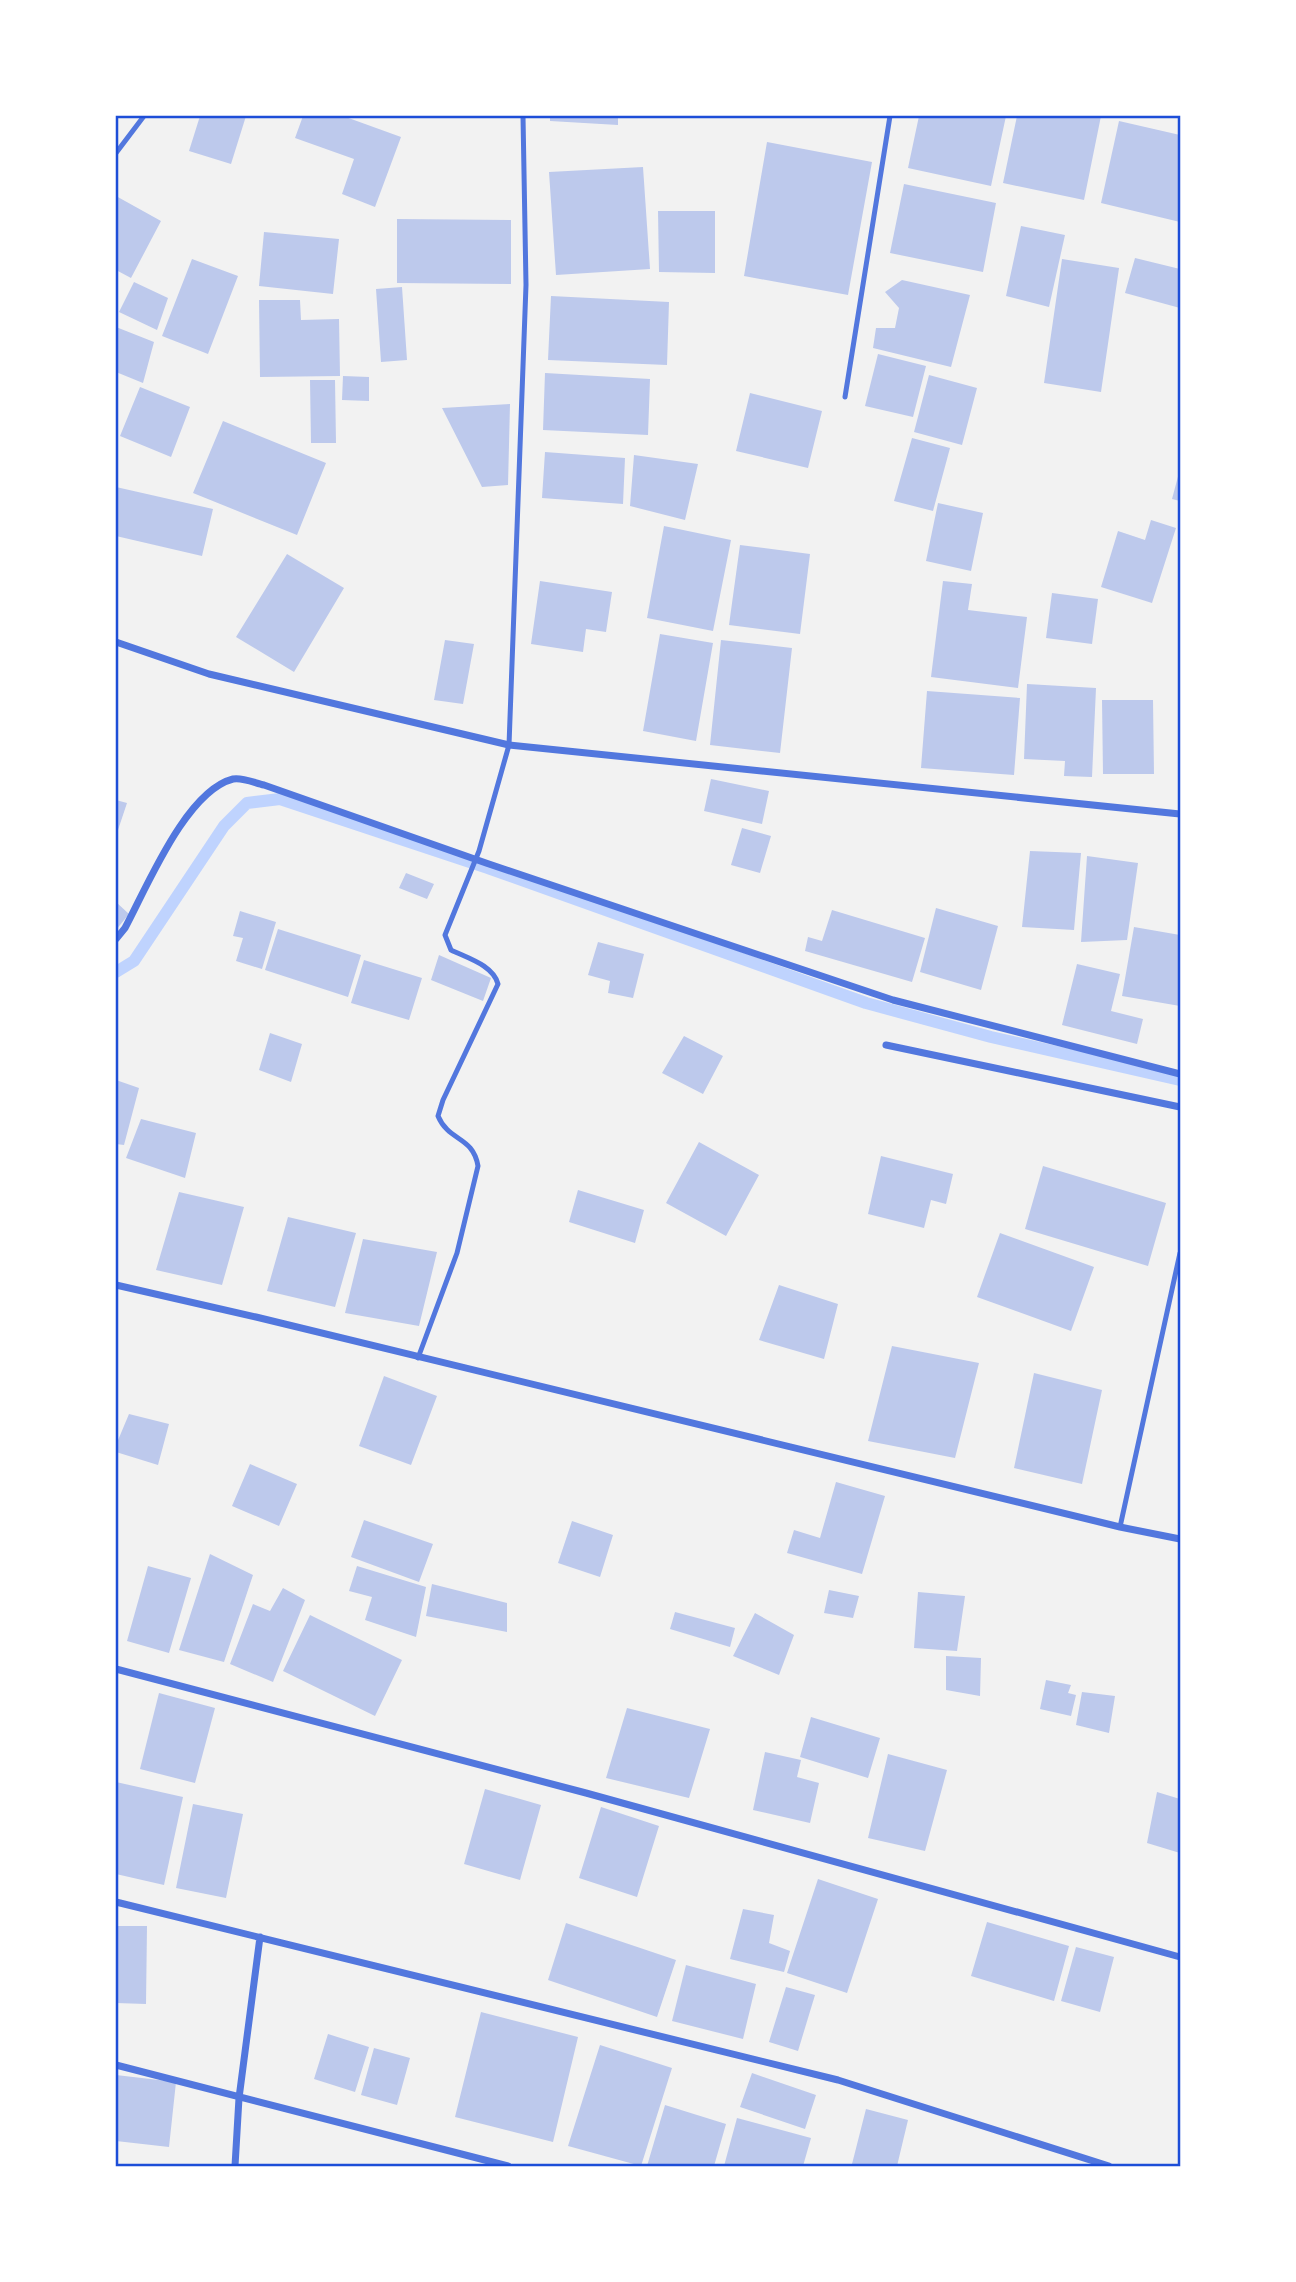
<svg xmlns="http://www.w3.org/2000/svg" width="1296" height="2282" font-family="Ubuntu,sans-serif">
<rect width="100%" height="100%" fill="#f2f2f2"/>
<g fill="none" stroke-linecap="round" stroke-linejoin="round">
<!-- stream -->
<path stroke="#bfd3fe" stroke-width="12" d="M116,972l18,-11 90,-135 23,-23 33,-4 208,69 378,135 125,34 189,43"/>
</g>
<!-- building -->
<path fill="#bdc9ec" d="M200,116h46l-15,48 -42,-13z
M303,116h40l58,21 -26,70 -33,-13 12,-35 -59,-21z
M550,116h68v9l-68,-4z
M919,116h87l-15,70 -83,-18z
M1017,116h84l-17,84 -81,-17z
M1119,121l61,14v87l-79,-19z
M767,142l105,20 -24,133 -104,-19z
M643,167l7,102 -94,6 -7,-103z
M904,184l92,19 -13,69 -93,-19z
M116,196l45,25 -30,57 -15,-8z
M658,211h57v62l-56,-1z
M397,219l114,1v64l-114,-1z
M1021,226l44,9 -16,72 -43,-11z
M264,232l75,7 -6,55 -74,-8z
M1135,258l45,11v39l-55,-15z
M192,259l46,17 -30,78 -46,-18z
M1062,259l57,9 -18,124 -57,-9z
M902,280l68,15 -19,72 -78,-19 3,-20h19l4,-20 -14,-16z
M134,282l34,16 -11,32 -38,-18z
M402,287l5,73 -26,2 -5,-73z
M551,296l118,6 -2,63 -119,-5z
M259,300h41l1,20 38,-1 1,57 -80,1z
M116,327l38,15 -11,41 -27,-11z
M878,354l48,12 -13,51 -48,-11z
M545,373l105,6 -2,56 -105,-5z
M929,375l48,13 -15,57 -48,-13z
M343,376l26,1v24l-27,-1z
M310,380h25l1,63h-25z
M140,387l50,20 -19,50 -51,-21z
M750,393l72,18 -14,57 -72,-17z
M510,404l-2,81 -26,2 -40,-79z
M223,421l103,42 -29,72 -104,-42z
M912,438l38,10 -17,63 -39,-10z
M545,452l80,6 -2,46 -81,-6z
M634,455l64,9 -13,56 -55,-14z
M1180,469v32l-8,-2z
M116,487l97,22 -11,47 -86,-20z
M938,503l45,10 -12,58 -45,-10z
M1151,520l25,8 -24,75 -51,-16 17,-56 27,9z
M664,526l67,14 -18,91 -66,-13z
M740,545l70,9 -10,80 -71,-9z
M287,554l57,34 -50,84 -58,-35z
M540,581l72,11 -6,40 -20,-3 -3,23 -52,-8z
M943,581l29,3 -4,26 59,7 -9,71 -87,-11z
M1052,593l46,6 -6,45 -46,-6z
M660,634l53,9 -17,98 -53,-10z
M445,640l29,4 -11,60 -29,-4z
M721,640l71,8 -12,105 -70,-8z
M1027,684l69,4 -4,89 -28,-1 1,-15 -41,-2z
M927,691l93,7 -6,77 -93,-7z
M1102,700h51l1,74h-51z
M711,779l58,12 -7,33 -58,-13z
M116,800l11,3 -11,33z
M742,828l29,8 -11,37 -29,-8z
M1030,851l51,2 -7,77 -52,-3z
M1087,856l51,7 -11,77 -46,2z
M406,873l28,11 -7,15 -28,-11z
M116,902l13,12 -13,16z
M936,908l62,18 -17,64 -61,-18z
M832,910l93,28 -13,44 -107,-31 3,-14 14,4z
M240,911l36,11 -14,47 -26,-8 7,-23 -10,-2z
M1134,927l46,8v71l-58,-10z
M278,929l83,26 -13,42 -83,-27z
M598,942l46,12 -11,44 -25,-5 2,-12 -22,-6z
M439,955l52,23 -8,23 -52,-21z
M364,960l58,18 -13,42 -58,-17z
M1077,964l43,10 -9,37 32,8 -6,25 -75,-19z
M270,1033l32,11 -11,38 -32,-12z
M684,1036l39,20 -20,38 -41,-21z
M116,1080l23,8 -15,57 -8,-1z
M141,1119l55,14 -11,45 -59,-20z
M699,1142l60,33 -33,61 -60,-33z
M881,1156l72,18 -7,30 -15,-4 -7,28 -56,-14z
M1043,1166l123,37 -18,63 -123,-37z
M578,1190l66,20 -9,33 -66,-21z
M179,1192l65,15 -22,78 -66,-15z
M288,1217l68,16 -21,74 -68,-16z
M1000,1233l94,34 -23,64 -94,-34z
M363,1239l74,13 -18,74 -74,-13z
M779,1285l59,19 -14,55 -65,-19z
M892,1346l87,17 -24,95 -87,-17z
M1034,1373l68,17 -20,94 -68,-16z
M384,1376l53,20 -26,69 -52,-19z
M129,1414l40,10 -11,41 -42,-13v-7z
M250,1464l47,20 -18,42 -47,-20z
M836,1482l49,14 -23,78 -75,-21 7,-23 26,8z
M364,1520l69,24 -14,38 -68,-25z
M572,1521l41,14 -13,42 -42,-14z
M210,1554l43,21 -29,87 -45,-12z
M148,1566l43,12 -22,75 -42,-12z
M357,1566l69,21 -10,50 -51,-17 7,-23 -23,-6z
M432,1584l75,19v29l-81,-16z
M283,1588l22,12 -32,82 -43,-18 23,-60 17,7z
M829,1590l30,6 -6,22 -29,-5z
M918,1592l47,4 -8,55 -43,-3z
M675,1612l60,16 -5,19 -60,-18z
M755,1613l39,22 -15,40 -46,-19z
M310,1615l92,45 -27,56 -92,-45z
M946,1656l35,2 -1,38 -34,-6z
M1046,1680l25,5 -3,8 8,2 -5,21 -31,-7z
M1082,1692l33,4 -6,37 -33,-8z
M159,1693l56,15 -20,75 -55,-14z
M627,1708l83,21 -21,69 -83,-20z
M811,1717l69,21 -12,40 -68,-21z
M765,1752l36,8 -4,17 22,6 -9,40 -57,-13z
M888,1754l59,16 -22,81 -57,-13z
M116,1782l67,15 -19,88 -48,-11z
M485,1789l56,16 -21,75 -56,-16z
M1157,1792l23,7v54l-33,-10z
M193,1804l50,10 -17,84 -50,-10z
M601,1807l58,19 -22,71 -58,-19z
M818,1879l60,20 -31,94 -60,-20z
M743,1909l31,6 -5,28 21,8 -6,21 -54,-13z
M987,1922l82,24 -15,55 -83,-25z
M566,1923l110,37 -19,57 -109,-37z
M116,1926h31l-1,78 -30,-1z
M1076,1947l38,10 -14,55 -39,-11z
M686,1965l70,19 -13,55 -71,-18z
M786,1987l29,8 -17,56 -29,-9z
M481,2012l97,25 -25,105 -98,-25z
M328,2034l41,13 -14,45 -41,-13z
M600,2045l72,23 -31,98 -73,-20z
M374,2048l36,10 -13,47 -36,-10z
M752,2073l64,22 -11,34 -65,-22z
M116,2075l60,7 -7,65 -53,-6z
M665,2105l61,19 -12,42h-67z
M866,2109l42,11 -11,46h-34l-11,-2z
M737,2118l74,20 -8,28h-79z"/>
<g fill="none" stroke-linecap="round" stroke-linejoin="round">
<!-- service -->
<path stroke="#5277de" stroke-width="5" d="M116,153l28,-37
M845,397l45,-281
M418,1358l39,-105 21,-87c-5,-30 -29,-24 -40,-50l5,-16 55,-116c-5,-19 -31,-26 -47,-34l-6,-15 34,-84 30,-106 17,-460 -3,-169
M1120,1527l60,-274"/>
<!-- minor -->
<path stroke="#5277de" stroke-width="7" d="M116,642l93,32 300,71 671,69
M116,939l9,-11c22,-41 61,-137 108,-149 9,-2 22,4 31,6l222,78 407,137 287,74
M886,1045l294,62
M116,1285l140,32 864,210 60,12
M116,1669l470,124 594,164
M116,1902l722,178 271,86
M116,2065l392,101
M235,2166l4,-68 21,-161"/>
</g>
<!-- border -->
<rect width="1296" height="2282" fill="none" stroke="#ffffff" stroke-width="234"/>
<rect x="117" y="117" width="1062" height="2048" fill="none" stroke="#1d4ed8" stroke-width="2.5"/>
</svg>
